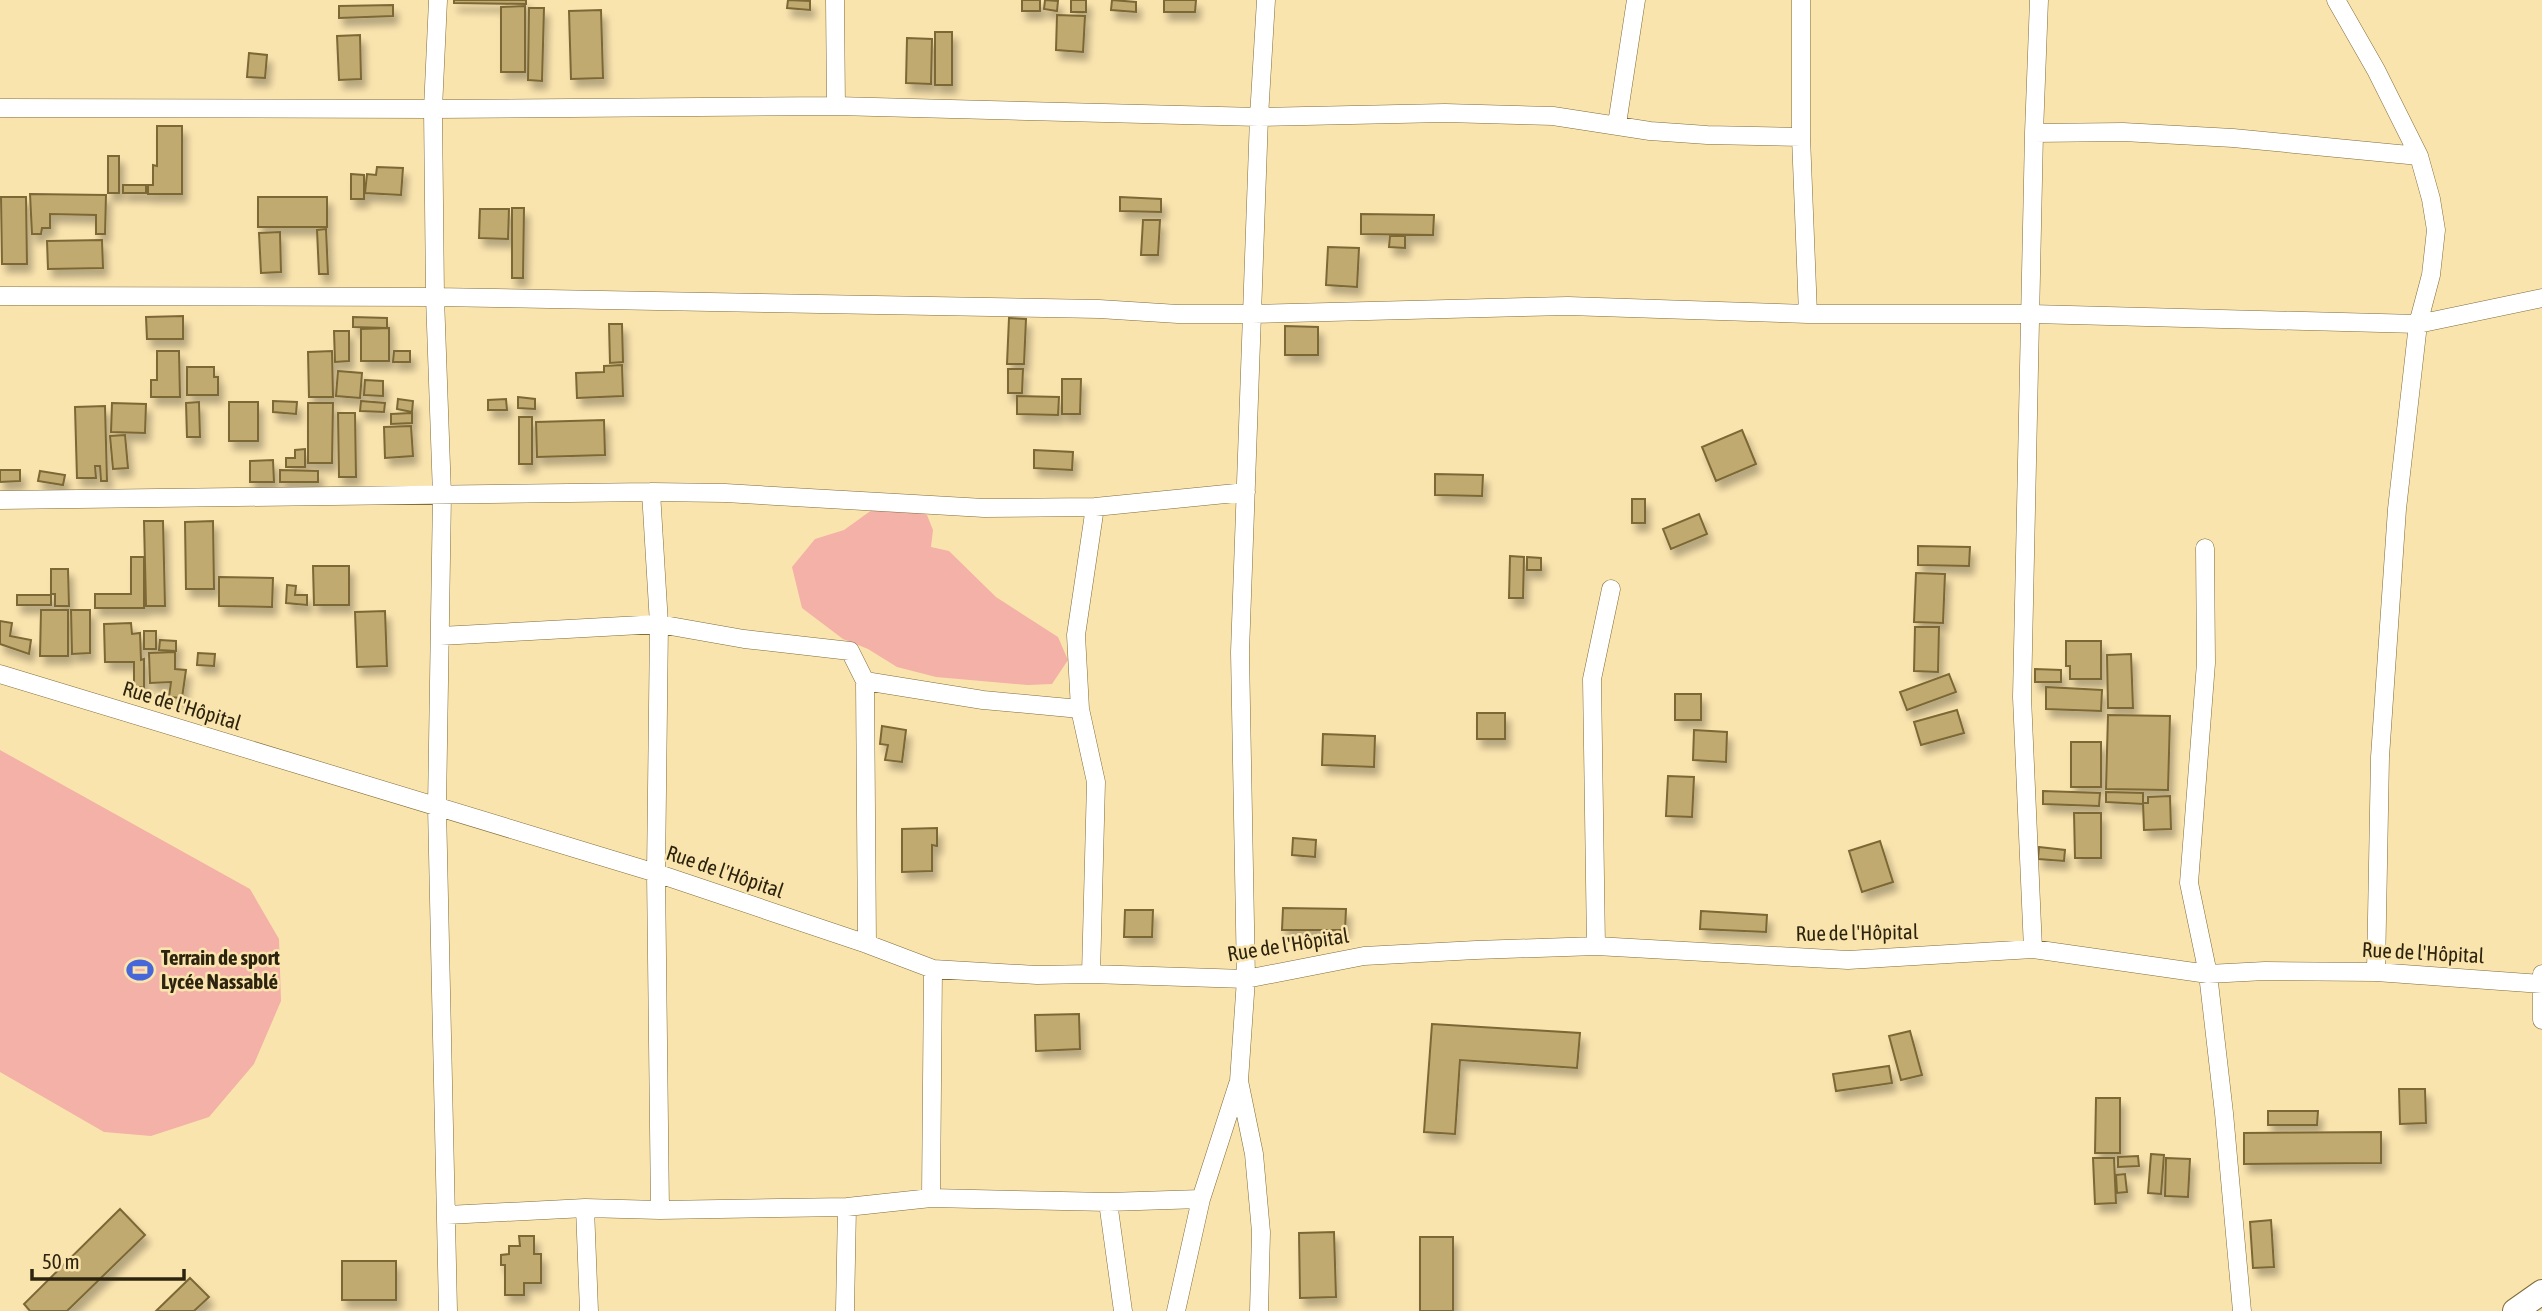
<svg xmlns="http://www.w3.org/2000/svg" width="2542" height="1311" font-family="'Asap Condensed',sans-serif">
<defs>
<filter id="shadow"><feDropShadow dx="4.5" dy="8" stdDeviation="3.5" flood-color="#0004"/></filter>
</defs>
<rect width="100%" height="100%" fill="#fae4ae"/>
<!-- green -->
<path fill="#f3b1a7" d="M876,507l33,2 18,6 6,15 -2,17 18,4 47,46 62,40 10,23 -16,24 -24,1 -92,-8 -39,-10 -29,-18 -25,-10 -41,-31 -10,-41 23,-28 29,-9z
M0,750l250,139 29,50 2,62 -27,63 -45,53 -58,19 -47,-4 -104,-60z"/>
<!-- building -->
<path fill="#c1aa6f" stroke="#7c6836" stroke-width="2" filter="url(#shadow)" d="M454,0h72v4l-72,-1z
M788,0l22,1v9l-23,-2z
M1022,0h18v11h-18z
M1045,0l13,1 -1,10 -13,-2z
M1071,0h15v12h-15z
M1112,0l24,2v10l-25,-2z
M1164,0h32l-1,12h-31z
M393,5v11l-54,2v-12z
M525,6v66h-24v-65z
M529,8h15l-2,73 -14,-1z
M601,10l2,68 -32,1 -2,-68z
M1057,15l28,1 -2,36 -27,-2z
M935,32h17v53h-17z
M360,35l1,44 -22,1 -2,-44z
M907,38l25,1 -1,45 -25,-1z
M249,53l18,2 -2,23 -18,-1z
M157,126h25v68h-34v-9h5v-20l4,1z
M108,156h11v37h-11z
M377,167l26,1 -2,27 -36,-2 2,-19 9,1z
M351,174l13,1v24h-13z
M123,185h23v8h-23z
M30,194l76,1 -1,39h-9v-19l-46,-1v14h-8l-1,6h-9z
M1,197h25l1,67h-25z
M258,197h69v30h-69z
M1120,197l41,2v13l-41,-1z
M512,208h12l-1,70h-11z
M480,209h29l-1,30 -29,-1z
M1361,214l73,1 -1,20 -72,-1z
M1143,220h17l-2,35h-17z
M326,229l2,45h-9l-2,-44z
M280,232l1,40 -20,1 -2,-40z
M1390,236h15v12l-16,-1z
M102,240l1,28 -55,1 -1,-28z
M1328,247l31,1 -2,39 -31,-2z
M183,316v23h-36l-1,-22z
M353,317l34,1v10l-34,-1z
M1009,318l17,1 -2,45h-17z
M609,324h13l1,38 -13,1z
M1285,326l33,1v28h-33z
M389,328v33h-28v-32z
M334,331h15v30l-14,1z
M157,351h22l1,46h-29v-17h6z
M332,351l1,46h-24l-1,-45z
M394,351h16v11h-17z
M622,365l1,31 -46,2 -1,-25 28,-1v-6z
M187,367h27v10h4v18h-31z
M1008,369h15l-1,24h-14z
M338,371l24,2 -2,25 -24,-2z
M1062,379h19l-1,35h-18z
M365,380l18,1v15l-19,-1z
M1017,396l42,1 -1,18 -41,-1z
M518,397l17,2v10l-17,-1z
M398,399l15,2 -1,11 -15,-3z
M506,399l1,11h-19v-10z
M273,401l24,1 -1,12 -23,-2z
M361,401l24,2 -1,9 -24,-1z
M199,402l1,35h-13l-1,-34z
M229,402h29v39h-29z
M112,403l34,1 -1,29 -34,-1z
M308,403h25l-1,60h-24z
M105,406l2,75h-6l-1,-15h-5l1,12h-19l-2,-71z
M338,413h17l1,64h-17z
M412,413v10l-21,1v-10z
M519,417h13v47h-13z
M604,420l1,35 -68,2 -1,-35z
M411,426l2,30 -28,2 -1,-31z
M1742,430l14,34 -40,17 -14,-34z
M125,435l3,33 -15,1 -3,-33z
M305,449v18h-19v-9h9v-8z
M1034,450l39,2 -1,18 -38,-2z
M273,460l1,22h-24v-21z
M0,470h20v11l-20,1z
M280,470l38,1v11h-38z
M40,471l25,4 -2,10 -25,-4z
M1435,474l48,1 -1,21 -47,-1z
M1632,499h13v24h-13z
M1699,514l8,20 -36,15 -8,-20z
M144,521h19l2,85h-19z
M213,521l1,68h-28l-1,-67z
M1918,546l52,1 -1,19 -51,-1z
M1510,556l14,1 -1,41h-14z
M131,557h13v51h-49v-14h36z
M1527,557l14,1v12h-14z
M313,566h36v39h-35z
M51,569h17l1,37h-14v-12h-4z
M1916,573l29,1 -2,49 -29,-1z
M219,577l54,1 -1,29 -53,-1z
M287,585l9,1 -1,9h12v10l-21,-2z
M17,595h34v10h-34z
M41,610h27v46h-28z
M71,610h19v43l-18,1z
M385,611l2,55 -30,1 -2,-55z
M0,621l12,2 -2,13 21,4 -2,14 -29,-10z
M131,623l1,11 8,-1 1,27 3,-1v29l-10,-2v-24h-29l-1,-38z
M1915,627h24l-1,45 -24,-1z
M144,631h12v18h-12z
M160,640l16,1v10l-17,-1z
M2066,641h35v38h-31v-13h-4z
M175,652v17l11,1 -4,28 -13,-1 2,-15 -21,1 -1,-30z
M198,653l17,1 -1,12 -17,-1z
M2131,654l2,54h-25l-1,-53z
M2035,669l26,1v12h-26z
M1949,674l7,18 -49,18 -7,-18z
M2046,687l56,3 -1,21 -55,-2z
M1675,694h26v26h-26z
M1957,710l7,23 -43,12 -7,-23z
M1477,713h28v26h-28z
M2108,715l62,1 -2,74 -62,-1z
M882,726l24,4 -4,32 -17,-2 3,-15 -8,-1z
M1694,730l33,2 -1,30 -33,-2z
M1323,734l52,2 -1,31 -52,-2z
M2071,742h30v45h-30z
M1668,776l26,1 -2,40 -26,-1z
M2043,791l57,2 -1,13 -56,-2z
M2106,792l37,1v11l-37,-2z
M2170,796l1,33 -27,1 -1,-27h5v-6z
M2074,813h27v45h-26z
M937,828v18l-5,-1v26l-30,1v-43z
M1293,838l23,2 -1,17 -23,-2z
M1880,841l13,41 -31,10 -13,-41z
M2039,847l26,3 -1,11 -26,-2z
M1283,908l63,1 -1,21h-63z
M1125,910h28l-1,27h-28z
M1701,911l66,4 -1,17 -66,-3z
M1079,1014l1,35 -44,2 -1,-36z
M1432,1024l148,9 -3,35 -117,-8 -5,74 -31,-2z
M1910,1031l12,44 -21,5 -12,-44z
M1889,1066l3,17 -56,8 -3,-17z
M2399,1089h26l1,34 -26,1z
M2096,1098h24v55h-25z
M2268,1111h50l-1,14h-49z
M2381,1132v31l-137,1v-31z
M2151,1154l13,1 -3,39 -13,-1z
M2138,1156l1,10 -21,1v-10z
M2093,1158h21l2,45 -21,1z
M2166,1158l24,1 -2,38 -23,-1z
M2125,1174l2,18 -10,1 -1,-18z
M120,1209l25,26 -78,76h-37l-6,-7z
M2271,1220l3,47 -21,1 -3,-46z
M1334,1232l2,65 -36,1 -1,-65z
M519,1236h15v18h7v29h-17v12h-19v-30h-4v-10l8,-1v-8h11z
M1420,1237h33v74h-33z
M342,1261h54v39h-54z
M190,1278l19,19 -15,14h-38z"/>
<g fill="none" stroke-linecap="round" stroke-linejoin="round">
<!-- minor casing -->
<g stroke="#806c39" stroke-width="19">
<path id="minor" d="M438,0l-5,109 2,188 7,198 -5,312 11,504
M835,0l1,106
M1801,0v137l7,177
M2336,0l40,70 43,86 12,43 5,31 -5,45 -13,49 -21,185 -17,248 -4,215
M0,108l433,1 403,-3 423,11 186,-4 108,3 97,15 57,4 94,2
M1617,124l19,-124
M2034,133l89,-1 110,6 186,18
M0,296l435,1 664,12 79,5h74l316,-8 240,8h223l387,10 124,-26
M651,492l8,132 -3,249 4,337
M0,500l651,-8 74,1 259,15 111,-1 151,-15
M2205,548l1,115 -17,220 19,91 16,139 18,198
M440,636l219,-12 85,15 106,12 15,30 118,19 97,9
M0,674l656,199 211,71 66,25 104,6 54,-1 155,5 118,-23 112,-6 120,-4 252,14 185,-11 175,25 57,-3 111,1 166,12
M865,681l2,263
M1596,946l-4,-267 19,-90
M2033,949l-11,-252 12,-564 5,-133
M1091,974l5,-192 -16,-73 -4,-74 19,-128
M2542,974v46
M931,1198l2,-229
M1108,1202l15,109
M585,1208l4,103
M447,1215l138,-7 75,2 187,-3 84,-9 177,4 93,-3
M845,1311l2,-104
M1176,1311l25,-112 37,-115
M1259,1311l2,-79 -7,-78 -15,-73 7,-102 -6,-327 19,-535 7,-117"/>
</g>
<!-- secondary casing -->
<g stroke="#806c39" stroke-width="26">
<path id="secondary" d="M2515,1311l27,-19"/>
</g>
<!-- minor -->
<use href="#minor" stroke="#fff" stroke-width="18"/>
<!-- secondary -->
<use href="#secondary" stroke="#fff" stroke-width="24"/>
</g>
<!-- icons -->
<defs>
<g id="stadium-bare" transform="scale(2.1)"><path d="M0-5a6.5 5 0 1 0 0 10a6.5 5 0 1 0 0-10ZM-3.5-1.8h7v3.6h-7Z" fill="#4766d9" stroke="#fae4ae" stroke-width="2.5" paint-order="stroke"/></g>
</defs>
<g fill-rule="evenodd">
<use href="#stadium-bare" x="140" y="970"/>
</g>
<g text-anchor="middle" stroke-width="5" stroke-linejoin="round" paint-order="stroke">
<!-- street labels -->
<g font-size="21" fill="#2d240f" stroke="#fae4ae">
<text transform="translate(182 706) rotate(17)" y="7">Rue de l'Hôpital</text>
<text transform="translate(725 872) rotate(19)" y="7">Rue de l'Hôpital</text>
<text transform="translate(1857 933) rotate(-1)" y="7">Rue de l'Hôpital</text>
<text transform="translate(1288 945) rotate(-9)" y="7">Rue de l'Hôpital</text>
<text transform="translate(2423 953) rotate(3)" y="7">Rue de l'Hôpital</text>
</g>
<!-- poi labels -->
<g font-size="21" font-weight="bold" fill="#2d240f" stroke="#fae4ae" text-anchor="start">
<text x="161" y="965">Terrain de sport<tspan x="161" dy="24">Lycée Nassablé</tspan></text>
</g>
</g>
<!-- scale -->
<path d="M32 1269v10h152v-10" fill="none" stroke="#2d240f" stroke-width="3.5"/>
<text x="42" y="1269" font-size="21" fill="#2d240f" stroke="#fae4ae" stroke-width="5" paint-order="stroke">50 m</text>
</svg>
